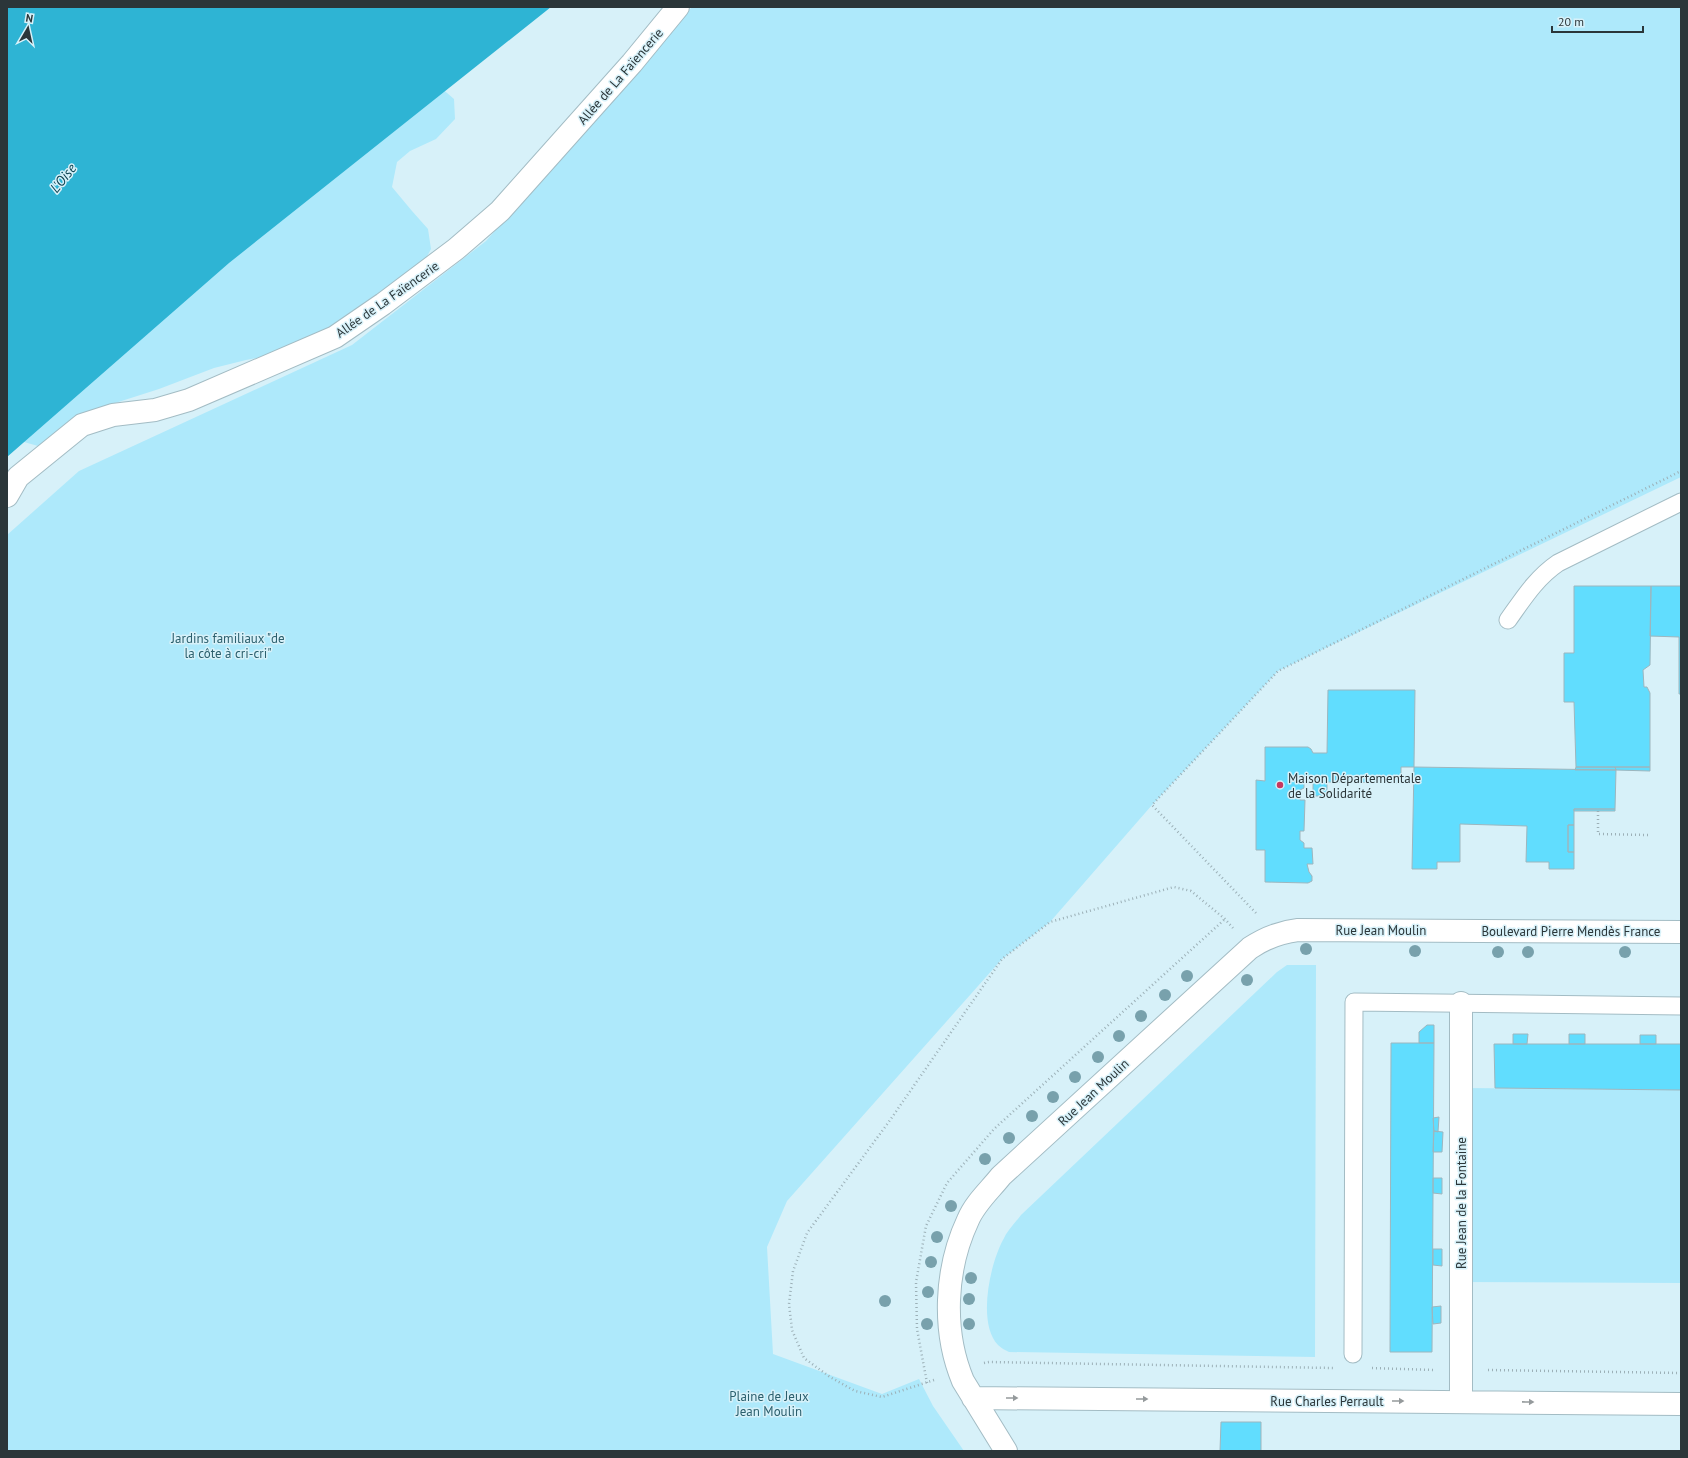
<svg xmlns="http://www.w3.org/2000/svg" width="1688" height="1458" font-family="'PT Sans',sans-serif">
<rect width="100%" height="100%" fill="#d7f1f9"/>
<!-- green -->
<path fill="#aee9fb" d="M692,7h989v470l-403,194 -126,134 -102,117 -48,37 -215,242 -20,46 6,107 109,40 37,-15 14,27 31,45h-957v-916l72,-64 273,-126 134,-104z
M439,86l15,13 1,20 -19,20 -26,12 -13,11 -5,25 20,24 16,18 3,20 -17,32 -103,66 -65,13 -32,8 -55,21 -50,16 -43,34 -28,7 -21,-6z
M1287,965h29l-1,392 -306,-5c-4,-2 -8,-4 -11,-7 -21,-22 -8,-81 5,-105 4,-9 12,-17 18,-25l256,-243z
M1461,1088l220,2v193l-221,-1z"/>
<!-- water -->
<path fill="#2eb4d4" d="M7,7h544l-322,256 -222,194z"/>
<!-- building -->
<path fill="#61ddfe" stroke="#9db6be" d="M1574,586h77l-1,79 -7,5 1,17h3l3,6v74h-74l-2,-65h-10v-49h10z
M1651,586h30v108h-2v-57l-29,-1z
M1328,690h87l-1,77h-13v16l-74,-1v14h-14v-14h-9v6l-4,2v10h5l-1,31h-4v9l4,3v5h8l1,16h-6l2,8 3,4v5l-4,2 -43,-1v-32h-9v-70l9,1v-34h43l3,2 2,4h14z
M1414,767l202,3 -1,39h-41v16h-6v27h6v17h-25v-7h-23l1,-36 -67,-2v38h-23v7h-25z
M1576,767h39l1,3h-41z
M1615,767h35v4l-34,-1z
M1574,809h41v2h-41z
M1568,825h6v27h-6z
M1427,1025h7v18h-15v-11z
M1513,1034h15l-1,10h-14z
M1569,1034h16v10h-16z
M1640,1035h16v9h-16z
M1391,1043h43l-2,309h-42z
M1494,1044h187v46l-186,-2z
M1439,1117l-1,15 -4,-1 -1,-13z
M1434,1131l9,1 -1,20h-9z
M1433,1178h9v16l-9,-1z
M1433,1249h9v17l-9,-1z
M1441,1306v17l-8,1 -1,-17z
M1221,1422h40v29h-41z"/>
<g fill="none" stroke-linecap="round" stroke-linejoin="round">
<!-- lane casing -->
<g stroke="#a3bcc4" stroke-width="19">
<path id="lane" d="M1508,620c15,-21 28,-42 50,-57l123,-61
M1353,1354l1,-352 327,4"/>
</g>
<!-- street casing -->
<g stroke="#a3bcc4" stroke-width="24">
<path id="street" d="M7,496l11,-19 64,-52 31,-10 42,-5 34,-10 146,-63 48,-33 73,-55 44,-38 132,-148 46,-56
M1461,1003v399
M973,1398l708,6
M1006,1451l-43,-70c-21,-50 -18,-112 5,-161 7,-17 22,-30 33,-44l249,-228c15,-10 30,-16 48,-18l383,2"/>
</g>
<!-- path -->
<path stroke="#9cb0b7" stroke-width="2.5" stroke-dasharray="1 3" stroke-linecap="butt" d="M1598,811v23l51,1
M1256,913l-104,-108 126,-134 403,-200
M984,1363l5,-1 344,6
M1372,1368l63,2
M1488,1370l193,3
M934,1380l-52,17 -27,-6 -25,-14 -26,-19 -12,-28 -3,-26 4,-33 14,-38 81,-110 114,-164 48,-37 124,-35 17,4 34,28 8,9
M927,1383l-10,-54 -1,-47 10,-56 21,-43 47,-54 231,-210"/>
<!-- lane -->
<use href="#lane" stroke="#fff" stroke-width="17"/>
<!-- street -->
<use href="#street" stroke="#fff" stroke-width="22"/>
</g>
<!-- trees -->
<g fill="#78a1ac">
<circle cx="1306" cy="949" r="6"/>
<circle cx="1415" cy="951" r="6"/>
<circle cx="1498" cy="952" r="6"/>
<circle cx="1528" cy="952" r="6"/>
<circle cx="1625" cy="952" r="6"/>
<circle cx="1187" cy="976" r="6"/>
<circle cx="1247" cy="980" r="6"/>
<circle cx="1165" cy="995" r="6"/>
<circle cx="1141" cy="1016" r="6"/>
<circle cx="1119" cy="1036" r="6"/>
<circle cx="1098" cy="1057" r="6"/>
<circle cx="1075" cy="1077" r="6"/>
<circle cx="1053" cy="1097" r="6"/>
<circle cx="1032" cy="1116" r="6"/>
<circle cx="1009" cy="1138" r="6"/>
<circle cx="985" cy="1159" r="6"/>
<circle cx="951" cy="1206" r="6"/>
<circle cx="937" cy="1237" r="6"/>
<circle cx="931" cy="1262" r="6"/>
<circle cx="971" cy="1278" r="6"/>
<circle cx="928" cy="1292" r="6"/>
<circle cx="969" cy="1299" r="6"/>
<circle cx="885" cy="1301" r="6"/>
<circle cx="927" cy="1324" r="6"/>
<circle cx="969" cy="1324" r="6"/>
</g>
<!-- one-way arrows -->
<defs><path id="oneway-solid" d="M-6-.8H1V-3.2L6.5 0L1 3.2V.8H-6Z"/></defs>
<g fill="#959a9c">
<use href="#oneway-solid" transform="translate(1012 1398)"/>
<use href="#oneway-solid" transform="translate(1142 1399)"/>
<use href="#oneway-solid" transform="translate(1398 1401)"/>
<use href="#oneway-solid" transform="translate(1528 1402) rotate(1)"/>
</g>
<!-- markers -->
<circle fill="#c6375f" stroke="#d7f1f9" stroke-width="1.5" cx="1280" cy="785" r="4"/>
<g text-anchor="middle" stroke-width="3" stroke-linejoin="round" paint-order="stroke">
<!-- street labels -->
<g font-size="13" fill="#2b3639" stroke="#d7f1f9">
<text transform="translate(620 76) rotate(-49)" y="5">Allée de La Faïencerie</text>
<text transform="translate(387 299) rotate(-35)" y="5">Allée de La Faïencerie</text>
<text x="1381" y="935">Rue Jean Moulin</text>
<text x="1571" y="936">Boulevard Pierre Mendès France</text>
<text transform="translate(1093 1092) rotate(-43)" y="5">Rue Jean Moulin</text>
<text transform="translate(1461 1203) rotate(-90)" y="5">Rue Jean de la Fontaine</text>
<text x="1327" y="1406">Rue Charles Perrault</text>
</g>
<!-- park labels -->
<g font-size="13" fill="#2b5f6d" stroke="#d7f1f9">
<text x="228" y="643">Jardins familiaux "de<tspan x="228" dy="15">la côte à cri-cri"</tspan></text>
<text x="769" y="1401">Plaine de Jeux<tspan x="769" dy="15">Jean Moulin</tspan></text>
</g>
<!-- poi labels -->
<g font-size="13" fill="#2b3639" stroke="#d7f1f9" text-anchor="start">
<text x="1288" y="783">Maison Départementale<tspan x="1288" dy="15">de la Solidarité</tspan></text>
</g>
<!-- water labels -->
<g font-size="14" font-style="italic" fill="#0e4553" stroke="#d7f1f9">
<text transform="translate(63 178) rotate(-51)" y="5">L'Oise</text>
</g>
</g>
<!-- border -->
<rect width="1688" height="1458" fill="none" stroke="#2b3639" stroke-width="16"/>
<!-- north arrow -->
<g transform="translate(28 28) rotate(9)" stroke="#d7f1f9" stroke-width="3" paint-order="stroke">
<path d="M0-3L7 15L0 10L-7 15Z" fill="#2b3639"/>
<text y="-6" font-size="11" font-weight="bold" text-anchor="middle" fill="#2b3639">N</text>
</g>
<!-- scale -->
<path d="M1552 26v6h91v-6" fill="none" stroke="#2b3639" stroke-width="2"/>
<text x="1558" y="26" font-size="12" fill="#2b3639" stroke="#d7f1f9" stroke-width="3" paint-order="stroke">20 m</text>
</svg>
